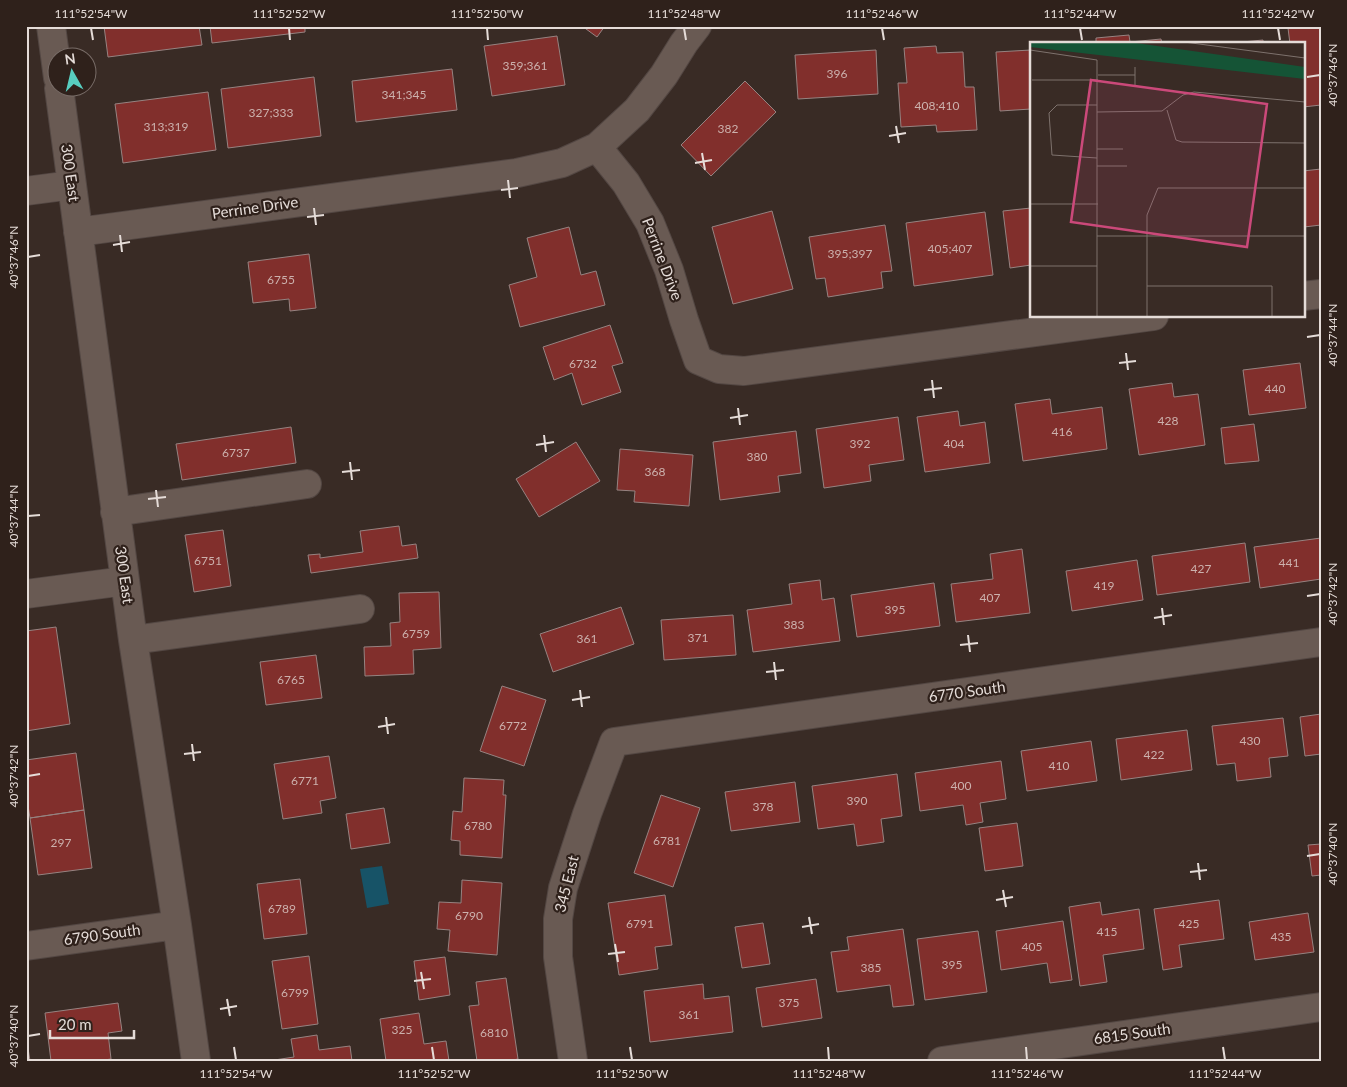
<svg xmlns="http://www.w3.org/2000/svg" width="1347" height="1087" font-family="Lato,sans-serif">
<rect width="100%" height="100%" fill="#392b25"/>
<!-- water -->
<path fill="#175367" d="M382,866l7,38 -22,4 -7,-39z"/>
<!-- building -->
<path fill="#812f2c" stroke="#968381" d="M104,26h95l3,19 -94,12z
M210,26h95v6l-93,11z
M582,26h23l-8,11z
M1310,26h11v79l-18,2v-63h-13l-2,-16z
M1129,35l1,7 31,-3 1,5h-66v-6z
M557,36l8,49 -73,11 -8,-50z
M1263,40v4h-41z
M936,46l1,7 26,-1 2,35h9l3,43 -40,2 -1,-7 -35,2 -3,-44h9l-3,-35z
M876,50l2,44 -80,5 -3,-44z
M1031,50v59l-31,2 -4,-59z
M452,69l5,41 -101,12 -4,-41z
M314,77l7,59 -93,12 -7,-59z
M745,81l31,31 -65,64 -30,-31z
M208,92l8,58 -93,13 -8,-59z
M1321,169v56l-17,2 -1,-10v-46z
M1031,208v57l-21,3 -7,-57z
M772,211l21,78 -60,15 -21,-77z
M985,212l8,63 -79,11 -8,-63z
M885,225l7,46 -11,1 2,16 -55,9 -3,-19 -9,1 -7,-42z
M569,227l12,48 15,-4 9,34 -85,22 -11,-42 28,-8 -10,-39z
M309,254l7,54 -26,3 -1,-12 -36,4 -5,-41z
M610,325l13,38 -11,3 9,26 -39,13 -10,-32 -18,7 -11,-33z
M1300,363l6,45 -57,7 -6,-45z
M1172,383l2,14 24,-3 7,51 -66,10 -10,-66z
M1050,399l2,15 50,-7 5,42 -84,12 -8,-57z
M958,411l2,15 25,-4 5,41 -65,9 -8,-55z
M898,417l6,43 -35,5 2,16 -47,7 -8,-59z
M1254,424l5,37 -34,3 -4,-36z
M291,427l5,36 -114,17 -6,-36z
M796,431l5,42 -23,3 2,16 -60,8 -7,-58z
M576,442l24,39 -61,36 -23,-38z
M620,449l73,6 -4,51 -55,-4 1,-11 -18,-1z
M399,526l3,20 14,-2 2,14 -107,15 -3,-18 12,-1v4l43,-6 -3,-21z
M223,530l8,56 -37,6 -9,-57z
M1321,538v41l-61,9 -6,-41z
M1245,543l5,39 -93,13 -5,-39z
M1022,549l8,64 -74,9 -5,-38 42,-5 -3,-25z
M1137,560l6,40 -71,11 -6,-40z
M820,580l2,20 12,-2 6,43 -87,11 -6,-42 45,-6 -3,-20z
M934,583l6,43 -83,11 -6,-42z
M439,592l2,56 -28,2 1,24 -49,2 -1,-29 27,-1 -1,-23 10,-1 -1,-29z
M621,607l13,37 -81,28 -13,-38z
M733,615l3,40 -72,5 -3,-40z
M56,627l14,97 -44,7v-100z
M316,655l6,43 -56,7 -6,-43z
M502,686l44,14 -22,66 -44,-15z
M1321,714v40l-16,2 -5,-39z
M1283,718l5,38 -19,2 2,19 -34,4 -2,-18 -18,2 -5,-39z
M1187,730l5,40 -71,10 -5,-41z
M1091,741l6,40 -70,10 -6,-40z
M76,753l8,57 -54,8 -4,-25v-33z
M329,756l7,42 -16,3 2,12 -39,6 -9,-55z
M1001,761l5,38 -26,4 3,19 -17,3 -3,-20 -43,6 -5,-38z
M897,774l5,42 -21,3 3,23 -27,4 -3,-22 -36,5 -6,-43z
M464,778l40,2 -1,15h3l-4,63 -42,-3v-14l-9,-1 2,-29 9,1z
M795,782l5,40 -69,9 -6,-39z
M661,795l39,13 -27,79 -39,-14z
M384,808l6,35 -39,6 -5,-35z
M84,810l8,58 -54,7 -8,-57z
M1017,823l6,43 -38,5 -6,-43z
M1321,844v31l-9,1 -4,-31z
M300,879l7,55 -43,5 -7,-55z
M462,880l40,3 -5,72 -49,-4 2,-21 -13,-1 2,-27 22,1z
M665,895l7,50 -17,2 3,22 -39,6 -11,-72z
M1219,900l5,39 -45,6 3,22 -19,3 -9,-61z
M1100,902l2,13 37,-6 5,40 -41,6 4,27 -27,4 -11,-79z
M1308,913l6,39 -59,8 -6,-38z
M1063,921l9,59 -22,3 -3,-20 -46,7 -5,-39z
M763,923l7,41 -28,4 -7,-41z
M903,929l11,76 -21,2 -3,-22 -53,7 -6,-40 18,-2 -2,-13z
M978,931l9,61 -62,8 -8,-61z
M309,956l9,68 -36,5 -10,-68z
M445,957l5,38 -31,5 -5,-39z
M506,978l12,81 -10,2h-31l-8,-55 10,-1 -3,-23z
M816,979l6,39 -60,9 -6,-39z
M703,984l1,15 25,-3 4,36 -83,10 -6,-51z
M118,1003l4,28 -14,2 3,26 -14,2h-46l-6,-48z
M419,1013l5,31 22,-3 3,20h-63l-6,-42z
M26,1035l4,26h-4z
M317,1035l2,15 31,-4 2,15h-84l26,-4 -3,-18z"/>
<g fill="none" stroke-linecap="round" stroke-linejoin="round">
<!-- minor casing -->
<g stroke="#534743" stroke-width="30">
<path id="minor" d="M51,26l7,52
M59,88l74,552 44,285 19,136
M597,147l29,36 24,40 19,47 15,50 14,40 21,9 25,2 410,-55
M26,191l46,-6
M78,232l439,-59 45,-10 35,-16 40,-37 27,-35 20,-32 13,-17
M1303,296l18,-2
M115,512l192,-28
M26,594l99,-13
M133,640l227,-31
M26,946l151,-21
M573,1061l-15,-104v-38l5,-31 24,-74 27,-72 707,-100
M942,1061l379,-54"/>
</g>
<!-- minor -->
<use href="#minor" stroke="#695a53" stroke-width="28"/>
</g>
<!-- ticks -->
<path fill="none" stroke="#e5dcd8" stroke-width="2" d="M91,28l2,12M289,28l1,12M487,28l1,12M684,28l2,12M882,28l2,12M1080,28l2,12M1278,28l2,12M1307,77l13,-2M896,126l3,17M889,136l17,-3M702,153l3,17M695,163l17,-3M508,180l2,18M501,190l17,-2M314,208l2,17M307,217l17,-2M120,235l2,17M113,245l17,-3M28,257l12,-2M1307,337l13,-2M1126,353l2,17M1119,363l17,-2M932,380l2,18M924,390l18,-2M738,408l2,17M730,418l18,-3M544,435l2,17M536,445l18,-3M350,462l2,18M342,472l18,-2M156,490l2,17M148,499l18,-2M28,516l12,-1M1307,596l13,-2M1162,608l2,17M1154,618l18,-3M968,635l2,17M960,645l18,-2M774,662l2,18M766,672l18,-2M580,690l2,17M572,700l18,-3M386,717l2,17M378,727l17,-3M192,744l2,17M184,754l17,-2M28,776l12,-2M1307,856l13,-2M1198,863l2,17M1190,872l17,-2M1003,890l3,17M996,900l17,-3M809,917l3,17M802,927l17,-3M615,944l3,18M608,954l17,-2M421,972l3,17M414,981l17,-2M227,999l3,17M220,1009l17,-3M28,1036l12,-2M234,1047l2,13M432,1047l2,13M630,1047l2,13M828,1047l1,13M1026,1047l1,13M1223,1047l2,13"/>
<g text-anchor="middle" stroke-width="4.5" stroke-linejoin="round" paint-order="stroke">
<!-- number labels -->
<g font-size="12" fill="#ccb1ad">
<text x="525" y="70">359;361</text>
<text x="837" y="78">396</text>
<text x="404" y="99">341;345</text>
<text x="937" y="110">408;410</text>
<text x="271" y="117">327;333</text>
<text x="166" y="131">313;319</text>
<text x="728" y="133">382</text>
<text x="950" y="253">405;407</text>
<text x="850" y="258">395;397</text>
<text x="281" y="284">6755</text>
<text x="583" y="368">6732</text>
<text x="1275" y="393">440</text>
<text x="1168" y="425">428</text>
<text x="1062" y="436">416</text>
<text x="860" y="448">392</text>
<text x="954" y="448">404</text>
<text x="236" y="457">6737</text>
<text x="757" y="461">380</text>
<text x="655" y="476">368</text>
<text x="208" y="565">6751</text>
<text x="1289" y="567">441</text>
<text x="1201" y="573">427</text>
<text x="1104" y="590">419</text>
<text x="990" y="602">407</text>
<text x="895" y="614">395</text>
<text x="794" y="629">383</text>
<text x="416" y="638">6759</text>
<text x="698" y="642">371</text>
<text x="587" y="643">361</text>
<text x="291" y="684">6765</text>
<text x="513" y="730">6772</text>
<text x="1250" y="745">430</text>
<text x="1154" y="759">422</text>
<text x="1059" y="770">410</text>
<text x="305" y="785">6771</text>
<text x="961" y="790">400</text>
<text x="857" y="805">390</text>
<text x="763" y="811">378</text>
<text x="478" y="830">6780</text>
<text x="667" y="845">6781</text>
<text x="61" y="847">297</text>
<text x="282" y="913">6789</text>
<text x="469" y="920">6790</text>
<text x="640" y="928">6791</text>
<text x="1189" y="928">425</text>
<text x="1107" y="936">415</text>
<text x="1281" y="941">435</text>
<text x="1032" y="951">405</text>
<text x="952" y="969">395</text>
<text x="871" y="972">385</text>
<text x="295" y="997">6799</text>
<text x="789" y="1007">375</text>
<text x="689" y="1019">361</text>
<text x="402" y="1034">325</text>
<text x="494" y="1037">6810</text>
</g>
<!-- street labels -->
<g font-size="15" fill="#e5dcd8" stroke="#2f211b">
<text transform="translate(70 173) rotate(82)" y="5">300 East</text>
<text transform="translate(255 208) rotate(-8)" y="5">Perrine Drive</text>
<text transform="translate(662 259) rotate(69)" y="5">Perrine Drive</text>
<text transform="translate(124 575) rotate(82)" y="5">300 East</text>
<text transform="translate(967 692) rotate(-8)" y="5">6770 South</text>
<text transform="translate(567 884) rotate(-76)" y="5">345 East</text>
<text transform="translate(102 935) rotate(-8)" y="5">6790 South</text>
<text transform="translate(1132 1034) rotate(-8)" y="5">6815 South</text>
</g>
</g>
<!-- overview -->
<g transform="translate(1030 42)">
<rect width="275" height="275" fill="#392b25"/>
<path d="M0,0h99l176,25v12l-275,-32z" fill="#155436"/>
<path fill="none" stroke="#7e726d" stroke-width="1" d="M154,0l121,16M0,8l67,10v257M68,33h37M2,38h66M105,43v-18M137,68l9,30 6,2 123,1M67,70l65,-1 21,-16 11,-3 111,10M67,107h26M67,116l-45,-3 -3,-42 8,-8h40M67,124h30M0,162h68M67,194h208M0,224h67M117,244h125v31M117,275v-102l11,-27h147"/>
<path fill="#cb497a" fill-opacity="0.15" stroke="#cb497a" stroke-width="2.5" d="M61,38l176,24 -20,143 -176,-25z"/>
<rect width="275" height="275" fill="none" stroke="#e5dcd8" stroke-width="2.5"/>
</g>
<!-- border -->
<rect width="1347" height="1087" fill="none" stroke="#2f211b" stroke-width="55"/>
<!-- north arrow -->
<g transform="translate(72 72) rotate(352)"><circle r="24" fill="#2f211b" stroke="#786c67"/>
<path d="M0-4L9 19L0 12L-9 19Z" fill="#58cec0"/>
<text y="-8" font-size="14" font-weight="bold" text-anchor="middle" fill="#e5dcd8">N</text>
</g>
<!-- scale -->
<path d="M50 1030v8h84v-8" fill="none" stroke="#e5dcd8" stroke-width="2.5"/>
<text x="58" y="1030" font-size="15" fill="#e5dcd8" stroke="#2f211b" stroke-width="4" paint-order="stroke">20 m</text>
<rect x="28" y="28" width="1292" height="1032" fill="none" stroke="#e5dcd8" stroke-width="2"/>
<g font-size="12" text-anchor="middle" fill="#e5dcd8">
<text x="91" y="18">111°52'54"W</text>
<text x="289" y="18">111°52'52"W</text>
<text x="487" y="18">111°52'50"W</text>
<text x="684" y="18">111°52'48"W</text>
<text x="882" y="18">111°52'46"W</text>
<text x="1080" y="18">111°52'44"W</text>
<text x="1278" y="18">111°52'42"W</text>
<text transform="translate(1333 75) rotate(-90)" y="4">40°37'46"N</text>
<text transform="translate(14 257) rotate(-90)" y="4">40°37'46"N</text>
<text transform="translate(1333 335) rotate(-90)" y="4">40°37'44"N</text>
<text transform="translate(14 516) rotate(-90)" y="4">40°37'44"N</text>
<text transform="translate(1333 594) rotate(-90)" y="4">40°37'42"N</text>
<text transform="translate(14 776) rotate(-90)" y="4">40°37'42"N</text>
<text transform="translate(1333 854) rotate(-90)" y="4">40°37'40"N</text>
<text transform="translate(14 1036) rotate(-90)" y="4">40°37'40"N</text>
<text x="236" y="1078">111°52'54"W</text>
<text x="434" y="1078">111°52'52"W</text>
<text x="632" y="1078">111°52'50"W</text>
<text x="829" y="1078">111°52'48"W</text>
<text x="1027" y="1078">111°52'46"W</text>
<text x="1225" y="1078">111°52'44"W</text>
</g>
</svg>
